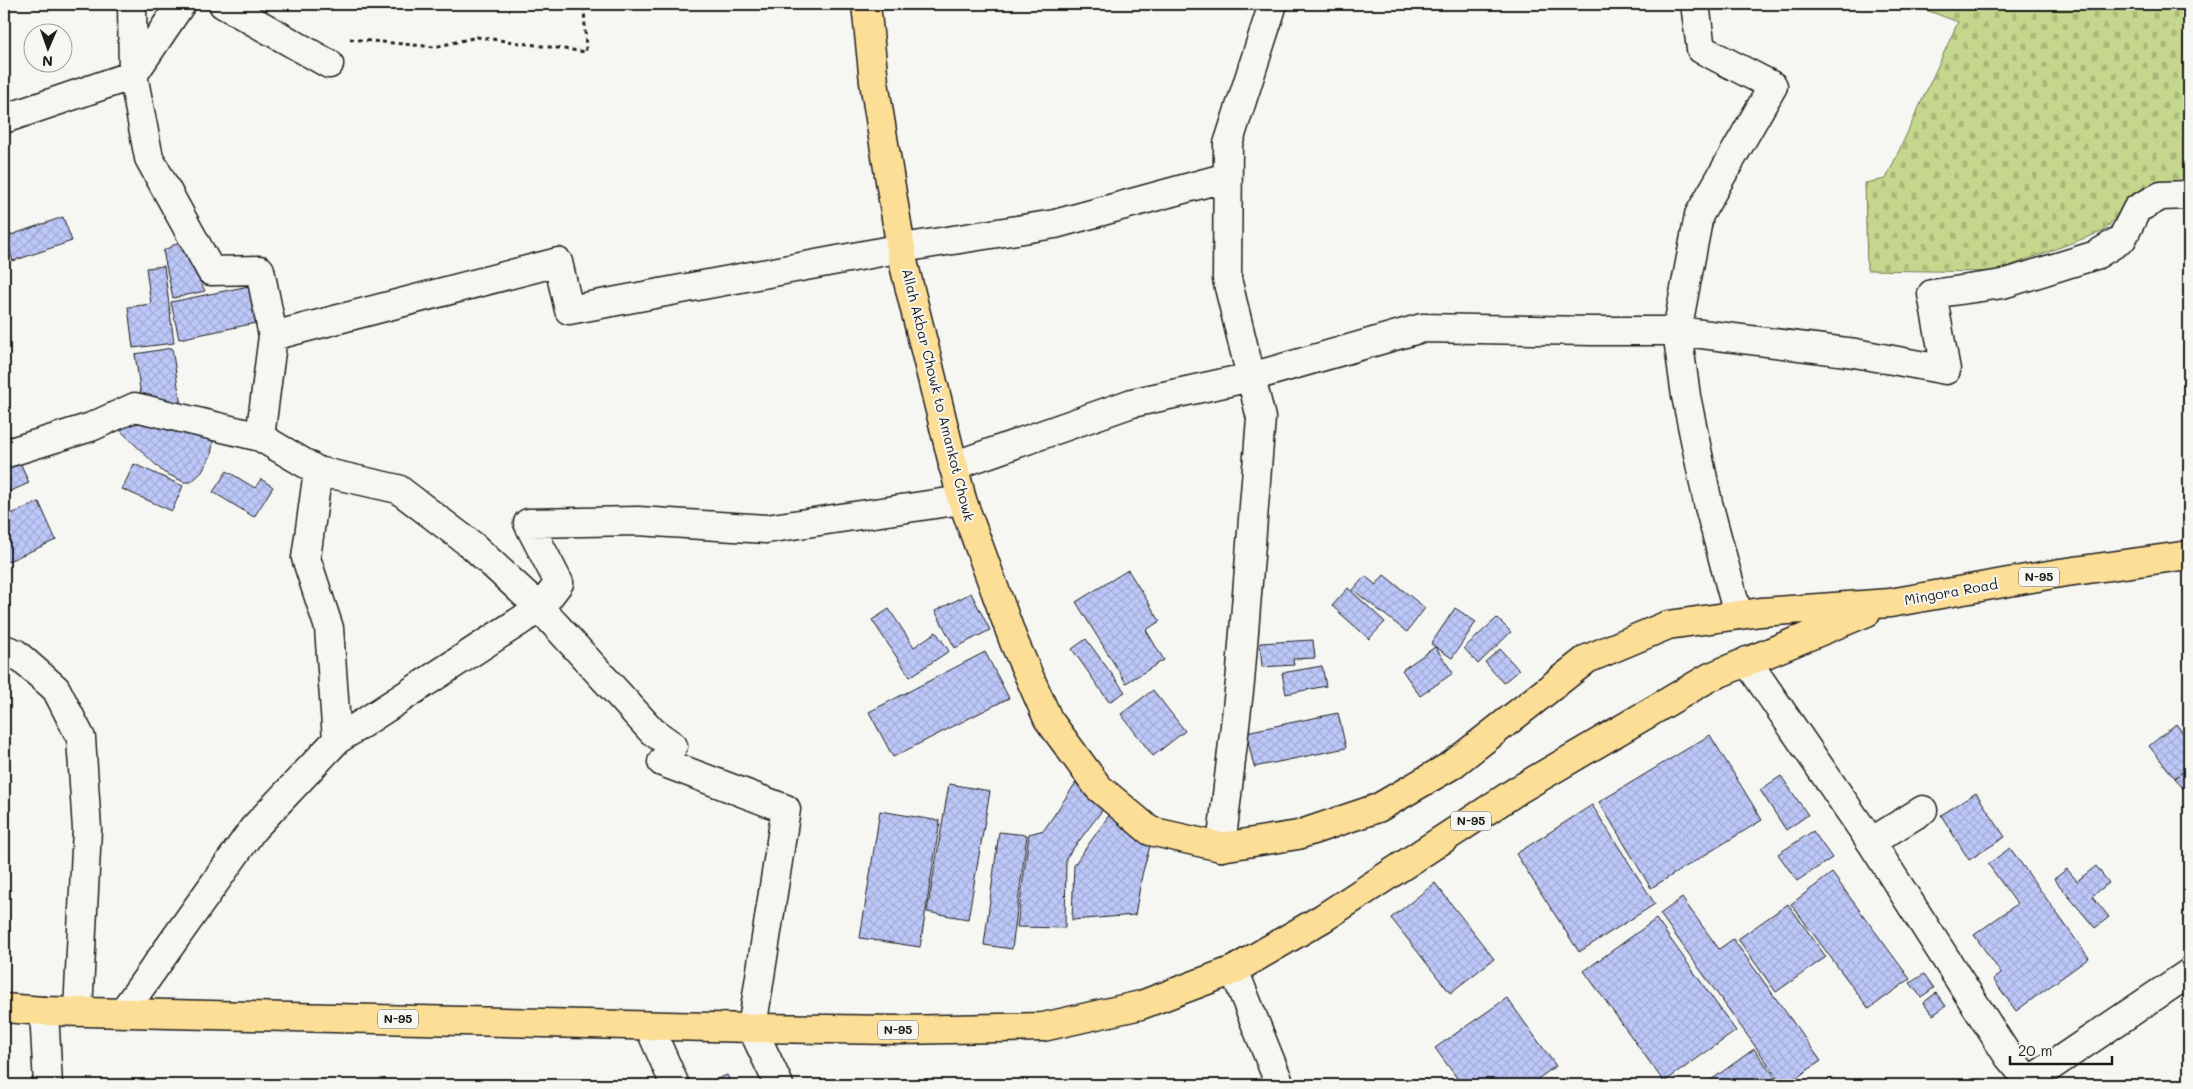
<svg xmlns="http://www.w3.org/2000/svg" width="2193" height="1089" font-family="Mali,sans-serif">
<defs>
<pattern id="cemetery-stones" width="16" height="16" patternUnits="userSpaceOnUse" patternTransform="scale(1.25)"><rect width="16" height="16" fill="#c4d78c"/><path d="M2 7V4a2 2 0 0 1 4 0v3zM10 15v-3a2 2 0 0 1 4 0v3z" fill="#a8b878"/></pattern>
<pattern id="building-cross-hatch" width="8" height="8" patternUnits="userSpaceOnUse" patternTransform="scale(1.25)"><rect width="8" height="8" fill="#bdc8f9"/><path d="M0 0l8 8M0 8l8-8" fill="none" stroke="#a2abd5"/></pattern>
</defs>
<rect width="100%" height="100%" fill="#f6f6f2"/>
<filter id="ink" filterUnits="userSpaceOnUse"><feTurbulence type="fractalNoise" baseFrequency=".02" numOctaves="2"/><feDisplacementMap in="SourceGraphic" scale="10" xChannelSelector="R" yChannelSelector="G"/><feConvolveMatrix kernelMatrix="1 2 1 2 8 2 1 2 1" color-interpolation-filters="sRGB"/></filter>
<g filter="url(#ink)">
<!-- cemetery -->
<path fill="url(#cemetery-stones)" stroke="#707a54" d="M1910,4h279v180l-53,9 -32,38 -111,41 -126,-2 -2,-87 21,-4 72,-157z"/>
<!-- building -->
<path fill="url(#building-cross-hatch)" stroke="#1c1c1c" d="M63,217l9,24 -59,20 -8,-24z
M179,242l26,49 -32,7 -10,-47z
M164,266l10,77 -41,5 -5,-41 23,-3 -5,-36z
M249,286l7,37 -77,16 -8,-37z
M172,348l10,64 -40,-9 -7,-49z
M133,415l82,15 -4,25 -9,17 -11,10h-7l-21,-10 -44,-43z
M16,453l13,30 -25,11v-36z
M134,464l49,22 -11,25 -50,-22z
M227,471l28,17 6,-9 12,8 -19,30 -41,-25z
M39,502l17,38 -52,23v-46z
M1128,570l32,51 -14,9 18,30 -38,23 -50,-81z
M1384,575l41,33 -18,24 -54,-42 12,-14 11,9z
M1348,588l37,34 -16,17 -37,-33z
M971,593l19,37 -35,18 -20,-37z
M1455,608l21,14 -24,36 -21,-14z
M889,609l25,38 22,-15 13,19 -39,26 -38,-57z
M1497,618l14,14 -33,32 -14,-16z
M1086,639l39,53 -16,10 -37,-53z
M1313,640l2,18 -22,1 1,6 -32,2 -2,-24z
M1435,647l18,26 -33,23 -18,-26z
M1500,649l19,21 -16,13 -18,-21z
M985,652l24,46 -116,59 -24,-45z
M1322,666l4,20 -40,8 -4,-21z
M1153,690l32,41 -32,25 -32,-42z
M1338,713l8,35 -92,19 -8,-35z
M2176,724l13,17v26l-14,11 -26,-32z
M1710,735l52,85 -111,68 -52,-86z
M2189,767v29l-14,-18z
M1781,776l27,39 -22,15 -26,-40z
M1077,781l30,23 -41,54 -1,70 -48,-1 12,-93 15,-4z
M949,784l41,7 -22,128 -41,-7z
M1976,793l29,44 -36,23 -28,-45z
M1592,805l63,99 -76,48 -63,-98z
M880,811l60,10 -20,126 -60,-9z
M1112,811l40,28 -10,36 -7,40 -63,5 2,-55z
M1813,831l19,27 -35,23 -19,-27z
M999,832l28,3 -15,114 -28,-4z
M2010,848l79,110 -73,53 -23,-32 8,-6 -27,-38 43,-31 -29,-40z
M2096,866l13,17 -17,13 17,21 -14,11 -41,-49 13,-10 10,12z
M1832,873l78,106 -41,30 -78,-105z
M1435,883l59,76 -44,34 -59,-75z
M1682,898l37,51 14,-10 88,122 -35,24h-3l-123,-171z
M1788,904l38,53 -50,35 -38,-53z
M1656,919l80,112 -72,51 -80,-111z
M1924,974l10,14 -13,9 -11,-14z
M1936,993l10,13 -13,9 -10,-12z
M1507,998l49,68 -27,19h-67l-27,-37z
M1754,1049l27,36h-77z
M727,1075l5,10h-30z"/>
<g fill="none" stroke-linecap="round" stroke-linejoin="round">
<!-- minor casing -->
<g stroke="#1c1c1c" stroke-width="31">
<path id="minor" d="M132,4l1,71 16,83 62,113 49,-1 13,66 -13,101
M223,4l106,60
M1695,4l6,45 72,37 -74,129 -22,116 9,65 22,107 30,112
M4,119l129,-44 48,-71
M273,336l285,-74 11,48 333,-62 153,-24 172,-47
M4,454l87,-27 44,-20 125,30 58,34 80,18 75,57 67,62 112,123 21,15 -11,16 124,47 -34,219 27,57
M953,466l179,-63 119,-26 171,-49 171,3h84l178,22 91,17 -14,-76 71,-10 93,-29 26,-16 15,-30 24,-13 28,-1
M4,649l11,4 41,36 25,49 6,91 -9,182
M1747,661l124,181 137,214 21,25 160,-108
M337,740l203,-132 19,-25 -31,-60 110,-2 128,8 196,-29
M1871,842l52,-32
M1221,847l19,-165 21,-264 -34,-139 1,-135 45,-140
M1234,970l46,115
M44,1011l4,74
M123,1012l130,-183 84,-89 -8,-112 -23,-70 12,-87
M649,1026l26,59"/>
</g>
<!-- major casing -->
<g stroke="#1c1c1c" stroke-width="31">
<path id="major" d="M866,4l8,78 29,179 59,239 52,142 34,77 50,68 52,44 71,16 77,-12 80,-27 74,-43 135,-106 81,-34 93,-13 129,-9 170,-30 129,-18
M4,1008l40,3 708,17 147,2 144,-3 98,-22 93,-35 89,-52 195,-128 192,-113 157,-65"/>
</g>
<!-- path -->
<path stroke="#1c1c1c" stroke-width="3" stroke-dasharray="4 4" stroke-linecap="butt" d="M350,39l85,8 42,-10 109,15 -2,-48"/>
<!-- minor -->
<use href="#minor" stroke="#f6f6f2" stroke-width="28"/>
<!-- major -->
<use href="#major" stroke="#fcde96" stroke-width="28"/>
</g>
</g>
<g text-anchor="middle" stroke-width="4" stroke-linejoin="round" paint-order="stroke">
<!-- shield labels -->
<g fill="#f6f6f2" stroke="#5d5d5c" stroke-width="1">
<rect x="2019" y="567.5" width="40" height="19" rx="4"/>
<rect x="1451" y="811.5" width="40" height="19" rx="4"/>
<rect x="378" y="1009.5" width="40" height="19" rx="4"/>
<rect x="878" y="1020.5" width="40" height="19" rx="4"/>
</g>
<g font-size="12" font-weight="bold" fill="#1c1c1c">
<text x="2039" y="581">N-95</text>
<text x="1471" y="825">N-95</text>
<text x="398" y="1023">N-95</text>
<text x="898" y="1034">N-95</text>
</g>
<!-- street labels -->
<g font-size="14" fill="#1c1c1c" stroke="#f6f6f2">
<text transform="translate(938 395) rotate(76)" y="5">Allah Akbar Chowk to Amankot Chowk</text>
<text transform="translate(1951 592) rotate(-10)" y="5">Mingora Road</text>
</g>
</g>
<!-- margin -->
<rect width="2193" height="1089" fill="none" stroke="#f6f6f2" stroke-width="20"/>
<rect x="10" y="10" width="2173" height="1069" fill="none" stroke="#1c1c1c" stroke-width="2" filter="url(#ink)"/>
<!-- north arrow -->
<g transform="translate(48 48) rotate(182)"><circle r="24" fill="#f6f6f2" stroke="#9f9f9c"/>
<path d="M0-4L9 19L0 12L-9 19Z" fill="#1c1c1c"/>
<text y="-8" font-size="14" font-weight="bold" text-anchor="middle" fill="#1c1c1c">N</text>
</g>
<!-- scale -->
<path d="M2010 1056v8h102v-8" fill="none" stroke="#1c1c1c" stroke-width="2.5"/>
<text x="2018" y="1056" font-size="15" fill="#1c1c1c" stroke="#f6f6f2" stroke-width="4" paint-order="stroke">20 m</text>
</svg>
